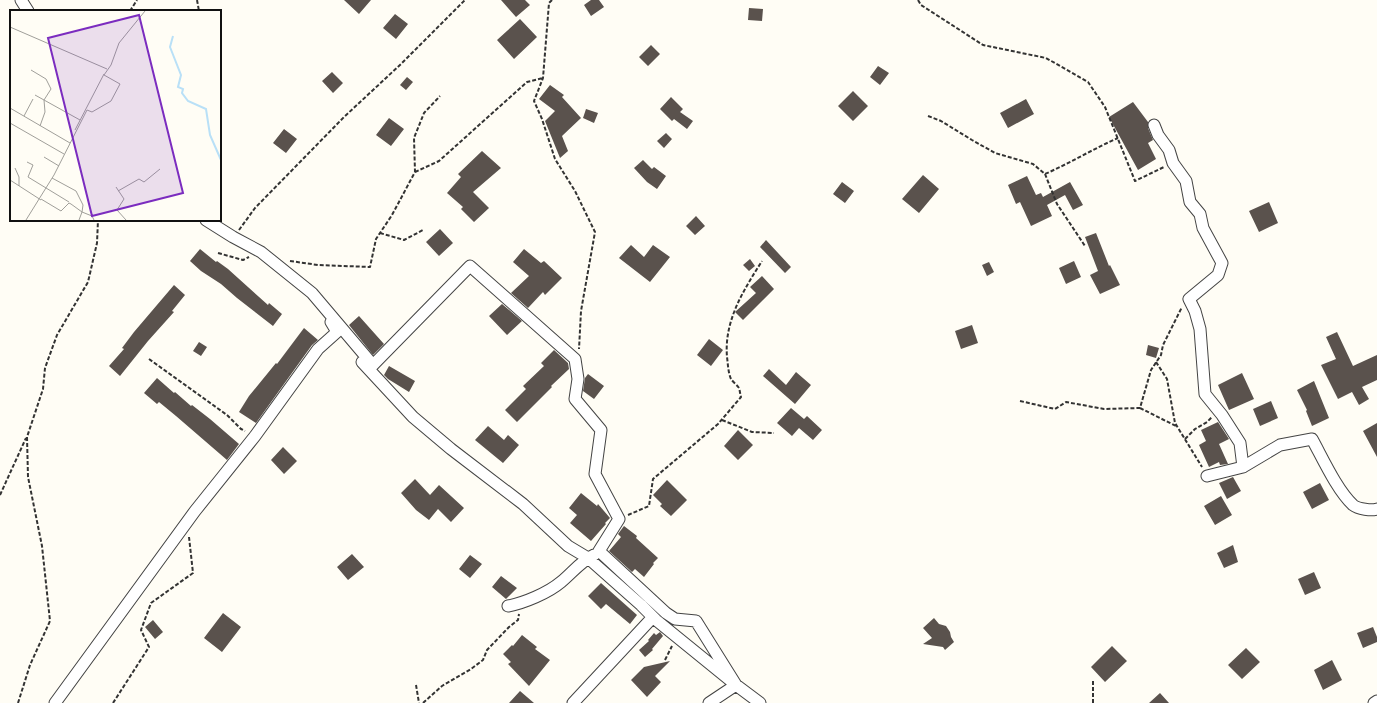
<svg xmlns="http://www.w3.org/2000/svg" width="1377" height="703" font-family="'Source Serif 4',serif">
<rect width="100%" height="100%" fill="#fffdf5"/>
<!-- building -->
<path fill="#5a524d" d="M344,0h27l-12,14z
M501,0h24l5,5 -14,12z
M591,0h8l5,7 -13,9 -7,-11z
M749,8l14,1 -1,12 -14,-1z
M395,14l13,10 -12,15 -13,-11z
M520,19l17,18 -23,22 -17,-19z
M651,45l9,9 -12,12 -9,-9z
M878,66l11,7 -9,12 -10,-8z
M332,72l11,11 -10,10 -11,-12z
M407,77l6,5 -7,8 -6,-5z
M550,85l14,10 -2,2 19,21 -19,18 6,15 -8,7 -15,-37 10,-10 -16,-12z
M853,91l15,15 -15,15 -15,-15z
M671,97l12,12 -3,3 13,9 -6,8 -13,-10 -2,2 -12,-12z
M1026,99l8,15 -26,14 -8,-15z
M1133,102l15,20v6l5,12 -5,3 8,16 -18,11 -29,-53z
M586,109l12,4 -4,10 -11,-5z
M389,118l15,11 -13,17 -15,-11z
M284,129l13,10 -11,14 -13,-10z
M666,133l6,6 -8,9 -7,-7z
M482,151l19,17 -28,24 16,16 -15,14 -13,-13 2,-2 -16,-14 14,-16 -3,-3z
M643,160l9,9 2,-2 12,9 -9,13 -10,-7 -13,-14z
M923,175l16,14 -20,24 -17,-14z
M1027,176l9,19 5,-2 2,4 27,-15 13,23 -10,5 -8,-15 -18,10 5,11 -21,10 -11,-24 -4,2 -8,-19z
M842,182l12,9 -9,12 -12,-9z
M1269,202l9,21 -19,9 -10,-21z
M696,216l9,10 -10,9 -9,-9z
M440,229l13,14 -14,13 -13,-14z
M1096,233l13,33 1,-1 10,20 -20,9 -10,-19 8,-4 -13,-34z
M766,240l25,27 -6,6 -25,-26z
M631,245l13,12 9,-12 17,12 -20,25 -31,-24z
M200,249l16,13 1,-1 11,8 40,36 1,-2 13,11 -9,12 -36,-28 -16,-14 -20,-13 -11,-10z
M524,249l17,14 3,-2 18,17 -17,17 -2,-3 -15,16 -17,-15 18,-17 -16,-14z
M750,259l5,7 -6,5 -6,-6z
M1074,261l7,16 -15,7 -7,-16z
M989,262l5,10 -7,4 -5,-11z
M762,276l12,13 -31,31 -8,-8 21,-19 -6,-6z
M174,285l11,10 -13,16 2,1 -26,29 -28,35 -11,-10 15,-17 -2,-1 12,-16z
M502,304l20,17 -15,14 -18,-19z
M359,316l25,28 -11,11 -24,-30z
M972,325l6,18 -17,6 -6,-18z
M304,328l14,12 -6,5 -56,78 -17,-11 10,-16 27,-33 1,1z
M1337,332l16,34 24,-11v25l-15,7 7,12 -10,6 -7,-13 -14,7 -17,-34 15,-6 -10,-22z
M709,339l14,11 -12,16 -14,-11z
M199,342l8,5 -6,9 -8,-5z
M1148,345l11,3 -3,10 -10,-3z
M554,350l14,13 1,6 -18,17 1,1 -35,35 -12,-12 21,-21 -3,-3 21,-20 -3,-3z
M389,366l26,15 -6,11 -21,-13 -4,-4z
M769,369l17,16 10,-13 15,13 -16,19 -32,-28z
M1242,373l12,26 -25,11 -11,-25z
M588,374l16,12 -10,13 -11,-8 2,-13z
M157,378l17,15 1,-1 16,14 1,-1 18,14 29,25 -12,16 -51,-44 -17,-14 -2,2 -13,-11z
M1314,381l15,37 -17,8 -6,-15 1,-1 -10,-20z
M1271,401l7,17 -18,8 -7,-17z
M791,408l13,11 3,-3 15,14 -9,10 -14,-12 -7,8 -15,-13z
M1218,422l11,17 -10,5 9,20 -8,1 -1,-3 -10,5 -10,-22 7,-4 -5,-11z
M1377,423v34l-14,-26z
M488,426l16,14 4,-5 11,10 -16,18 -28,-23z
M738,430l15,15 -15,15 -14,-14z
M283,447l14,14 -13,13 -13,-14z
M1233,477l8,14 -14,8 -8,-16z
M415,479l15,16 9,-10 25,23 -13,14 -13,-13 -9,11 -13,-10 -15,-17z
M667,480l20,20 -16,16 -11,-10 2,-2 -9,-9z
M1320,483l9,17 -17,9 -9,-17z
M581,493l16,13 1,-2 12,14 -5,5 1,1 -15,17 -21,-18 7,-8 -8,-7z
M1221,496l11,19 -17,10 -11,-19z
M624,526l13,10 -1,2 22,20 -5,5 1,1 -10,13 -9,-8 -3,3 -23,-21 12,-14 -3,-3z
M1233,545l5,17 -14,6 -7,-15z
M352,554l12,13 -16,13 -11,-13z
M470,555l12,9 -12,14 -11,-9z
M1314,572l7,16 -16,7 -7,-16z
M501,576l16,12 -11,11 -14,-12z
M601,583l36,32 -7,9 -24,-20 -5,5 -13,-13z
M223,613l18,14 -19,25 -18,-14z
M934,618l5,6 7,2 4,6 1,5 3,5 -9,8 -2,-3 -20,-3 9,-6 -9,-10z
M153,620l10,12 -8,7 -10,-12z
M1373,627l4,10v5l-14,6 -6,-15z
M660,632l3,4 -11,13 1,1 -8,7 -6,-7 10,-9 -1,-1 6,-7 2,2z
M522,635l15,12 -2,2 15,11 -21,26 -21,-22 3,-2 -8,-8 9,-9 1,1z
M1112,646l15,15 -22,21 -14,-15z
M1246,648l14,14 -18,17 -14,-14z
M1332,660l10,20 -19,10 -9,-20z
M670,661l-15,15 6,6 -14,15 -16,-17 13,-13z
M520,691l14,12h-25z
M1160,693l9,10h-20z"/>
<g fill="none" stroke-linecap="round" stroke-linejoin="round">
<!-- minor casing -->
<g stroke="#444" stroke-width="13">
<path id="minor" d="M21,0l7,11
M1154,125l4,10 11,15 4,13 13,18 4,21 10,12 3,14 19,35 -4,12 -29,24 6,12 5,18 5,65 17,21 18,28 3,24
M206,220l27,17 28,15 51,41 61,72 97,-99 105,93 3,20 -3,20 26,31 -6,44 24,45 -20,32 67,62 9,6 21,2 40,64 24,18
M362,362l51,55 38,32 72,55 45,42 20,12 53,47 15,15 80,65 -27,18
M1207,476l36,-9 37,-22 32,-6c11,20 25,51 41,66 5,4 19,6 24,4
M508,606c16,-3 40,-13 53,-24 11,-9 20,-21 33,-27
M55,703l140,-192 60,-75 63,-87 19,-17 -6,-10
M573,703l80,-86
M1374,703l3,-2"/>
</g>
<!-- path -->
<path stroke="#333" stroke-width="2" stroke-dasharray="4 2" stroke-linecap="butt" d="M197,0l2,11
M552,0l-3,3 -6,75 -9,23 8,18 13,40 20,32 20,41 -14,79 -2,38
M918,0l3,5 62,40 63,13 42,24 17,25 30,74 29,-14
M130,11l7,-11
M928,116l13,5 31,19 23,13 38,11 12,10c25,-11 48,-25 73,-36
M415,172l24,-11 88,-79 16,-4
M1045,174l12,30 28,42
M239,230l16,-22 89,-91 57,-53 64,-64
M380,233l24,7 19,-10
M218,253l25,7 6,-3
M290,261l28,4 52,2 6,-28 16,-24 23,-43 -1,-34 10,-25 16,-17
M149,359l78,56 14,14 4,2
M1156,362l11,17 8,44 27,44
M1020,401l35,8 11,-7 38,7 36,-1 11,-38 10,-15 2,-10 19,-38
M1140,408l36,18
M722,420l30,12 22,1
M1185,439l10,-10 12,-7 5,-5
M0,495l26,-57
M628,515l21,-9 4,-27 65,-55 23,-27c-1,-3 -1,-6 -2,-9 -2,-3 -6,-6 -8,-9 -3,-7 -3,-15 -4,-22 -3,-36 16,-66 35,-96
M665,660l7,-14
M416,685l3,18
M18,703l12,-38 20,-44 -8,-75 -14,-69 -1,-40 16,-48 2,-21 12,-33 31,-53 9,-39 1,-23
M113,703l36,-56 -8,-17 10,-27 42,-30 -4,-36
M423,703l19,-17 29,-17 12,-9 4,-10 22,-23 9,-7 1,-6
M1093,703v-24"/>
<!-- minor -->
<use href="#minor" stroke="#fff" stroke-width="11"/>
</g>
<!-- overview -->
<g transform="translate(10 10)">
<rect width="211" height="211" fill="#fffdf5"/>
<path fill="none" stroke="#b9e0f7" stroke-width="2" d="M163,26l-3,11 11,28 -3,12 5,2 -1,4 6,8 18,8 4,26 11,25"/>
<path fill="none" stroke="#a09f9a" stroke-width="1" d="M0,17l97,42M21,60l15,9 5,10 -7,11 1,12 -5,14M25,85l45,25M0,98l60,35M14,106l9,-17M0,113l54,31M65,120l29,-56M34,147l15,9M17,152l6,3 -5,12 41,25M5,158l4,9v9M42,168l24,13 7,14 -1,7 10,4 2,4M0,170l31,20M106,177l8,12 -7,11 9,10M108,181l21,-12 5,3 16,-13M31,189l20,12 8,-8 2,1 11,8 -3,8M16,210l28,-45 33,-65 5,2 19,-11 9,-17 -16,-9 7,-10 8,-22 26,-32"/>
<path fill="#7b2cbf" fill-opacity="0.15" stroke="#7b2cbf" stroke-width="2" d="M129,5l44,178 -91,23 -44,-178z"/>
<rect width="211" height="211" fill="none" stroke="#111" stroke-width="2"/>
</g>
</svg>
